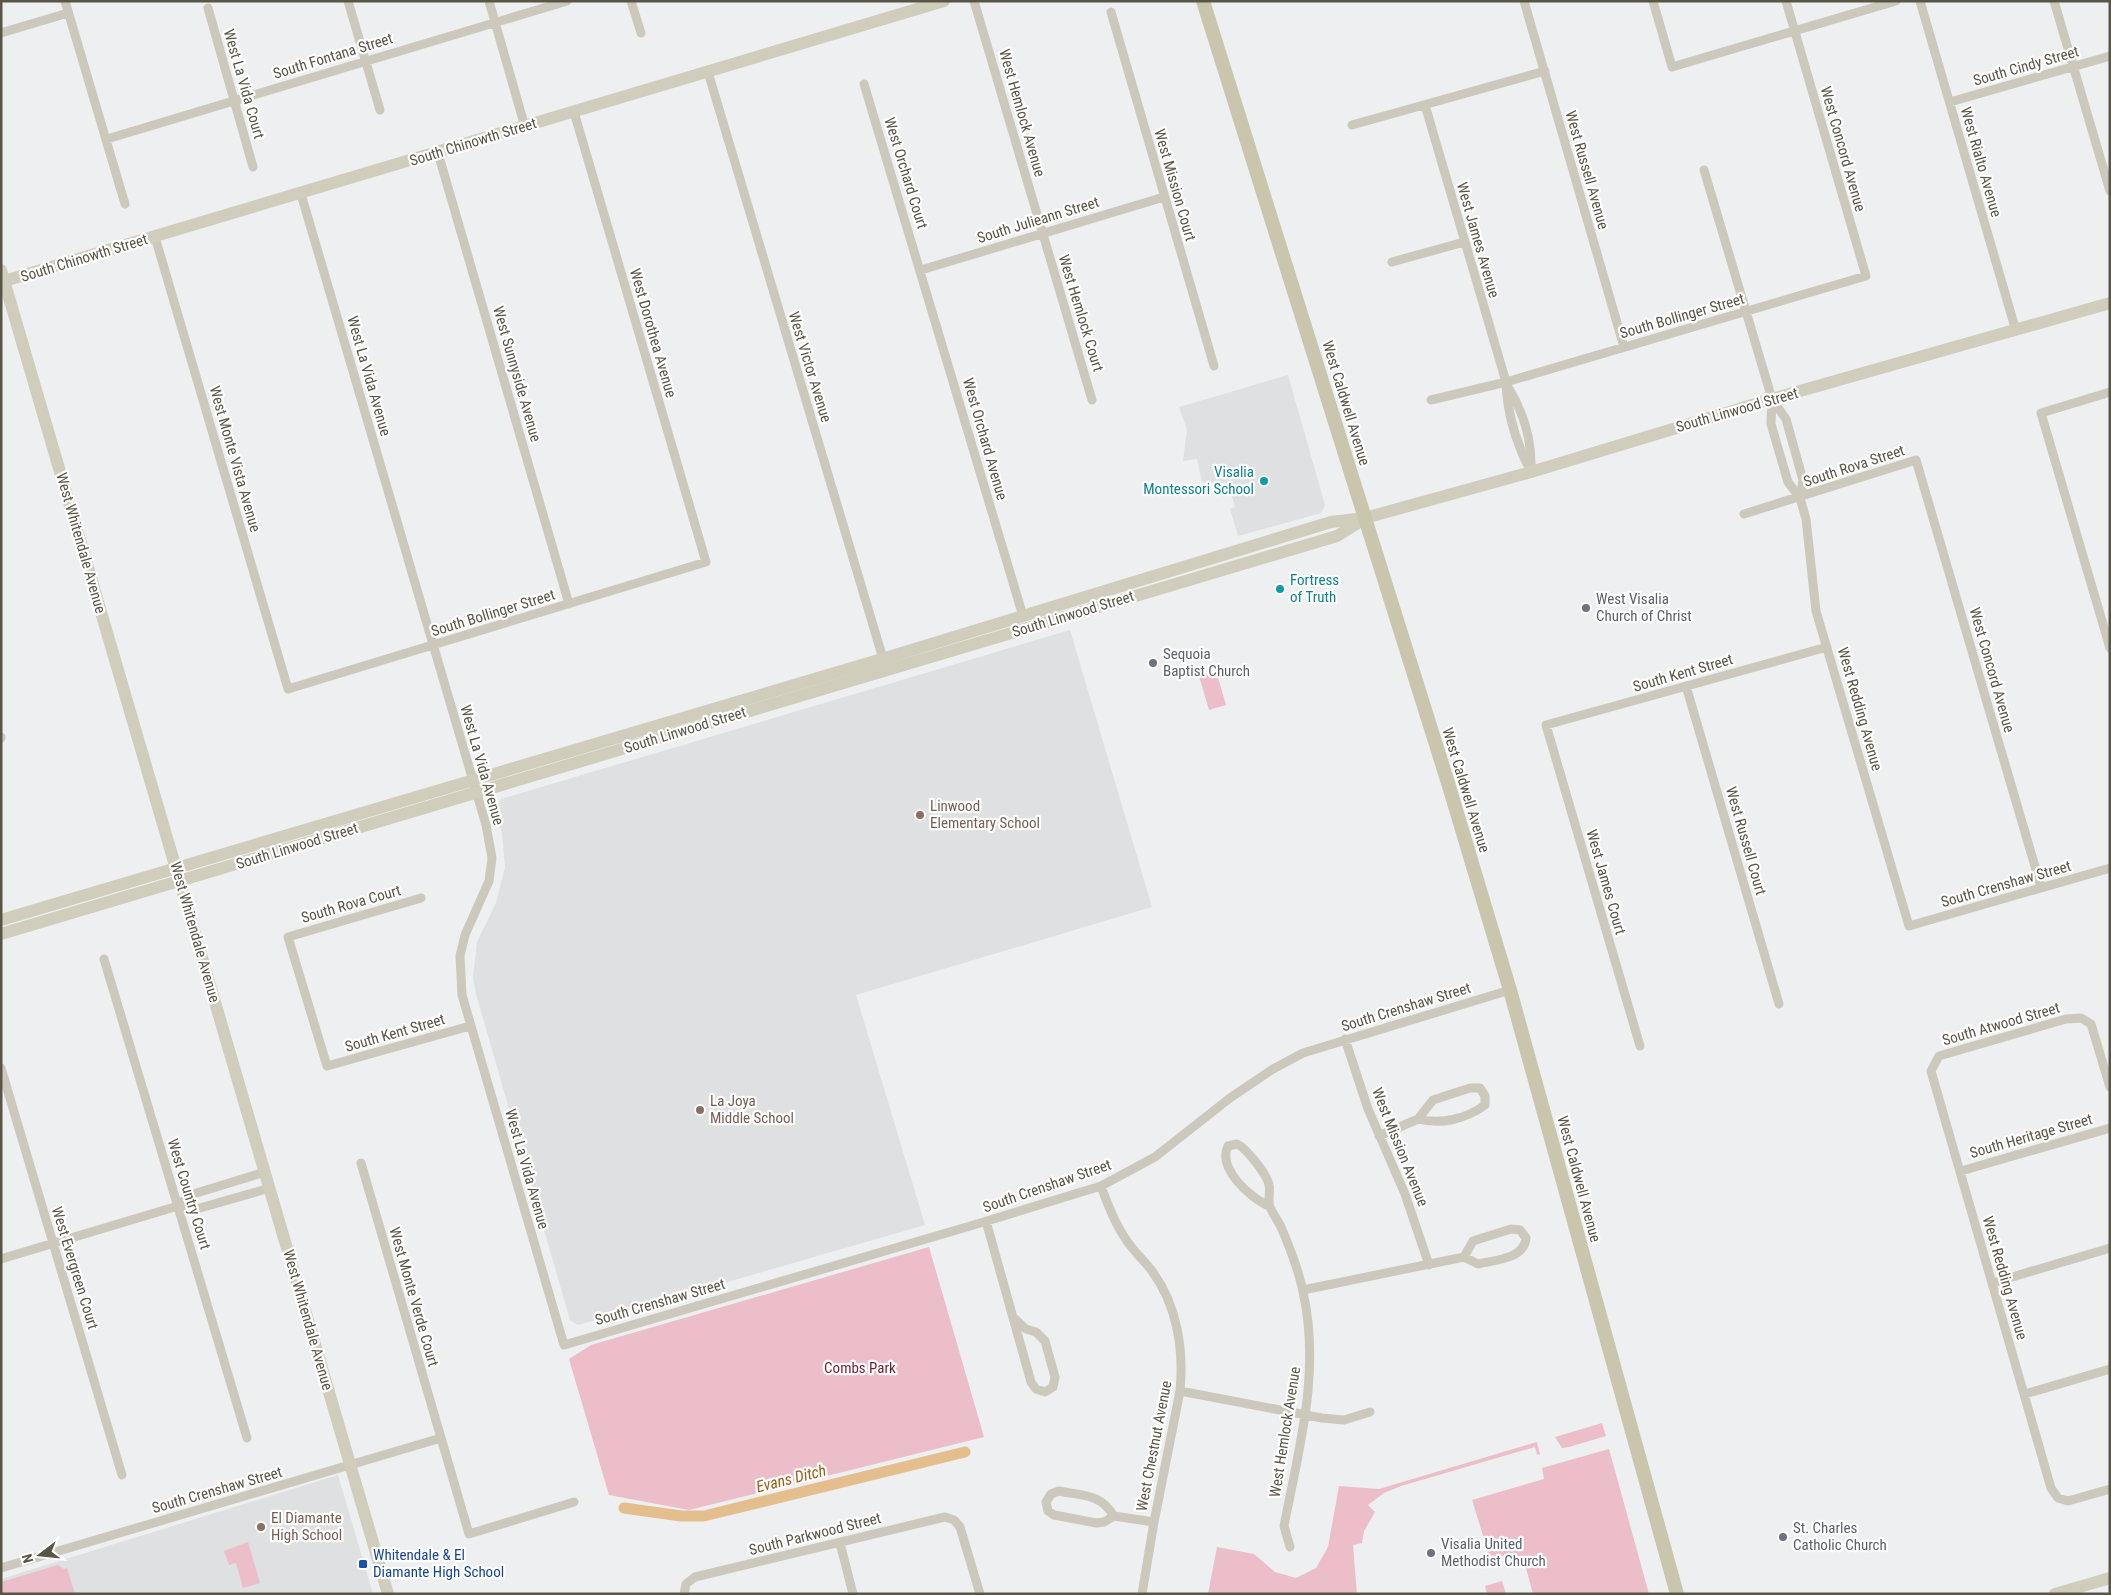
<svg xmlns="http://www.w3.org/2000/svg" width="2111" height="1595" font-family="'Roboto Condensed',sans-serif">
<rect width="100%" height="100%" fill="#edeff0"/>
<!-- education -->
<path fill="#dee0e1" d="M1288,375l37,130 -4,8 -83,23 -8,-27 5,-2 -7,-24 -26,-1 -5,-23 -14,2 4,-31 -8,-23z
M1070,630l82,277 -296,88 69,230 -347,100 -8,-5 -94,-326 -3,-17 4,-35 19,-39 9,-36 -3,-34 -7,-25 6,-9z
M338,1475l35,119h-372v-15z"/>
<!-- green -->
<path fill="#ebbeca" d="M1216,671l10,34 -17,5 -10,-34z
M929,1247l55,190 -295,73 -80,-15 -40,-136 22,-14z
M1602,1423l4,13 -37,11 -7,1 -7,-11z
M1537,1442l3,13 -3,-1 -2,-7 -134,39 -17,7 -16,12 7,7 -11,19 -2,12 -9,2 4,49h-149l9,-47 37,7 21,18 21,6 20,-10 12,-21 11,-61 40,3z
M1609,1449l40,145h-116l-7,-26 -26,-13 -10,3 -18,-58 72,-21 -2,-11z
M248,1542l12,41 -17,5 -7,-25 -7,2 -5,-14z
M58,1565l6,4 3,-1 8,26h-74v-12z
M1502,1581l4,13h-19l-2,-8z"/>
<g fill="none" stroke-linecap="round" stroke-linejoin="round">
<!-- canal -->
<path stroke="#e5be8e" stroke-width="11" d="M624,1508l57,8h23l261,-64"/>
<!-- street -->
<path stroke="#ccc9bc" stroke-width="9" d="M65,1l60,203
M348,1l32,109
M489,1l36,126
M631,1l10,32
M974,1l118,399
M1524,1l100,346
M1653,1l19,66 224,-66
M1920,1l96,330
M2054,1l56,190
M208,8l45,159
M1111,12l103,354
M1,33l67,-20
M708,72l176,590
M864,84l159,532
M1950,102l160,-46
M1425,105l81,277c1,33 10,61 25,90
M1352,125l193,-54
M107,139l460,-138
M438,153l131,451
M1704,170l68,229 -1,25 17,58 12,16
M301,194l185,631 6,33 -3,23 -24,54 -5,21 2,39 102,350 413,-121 124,-38 54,-29 75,-59 43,-29 30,-16 207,-63
M155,237l133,452 418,-127 -132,-450
M1392,262l72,-20
M921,270l243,-73
M1507,385c16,26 25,53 24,84
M2110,392l-69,21 69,235
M1772,399l14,20 17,61 -3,18 6,21 10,92 93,315 201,-58
M1431,400l75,-18 360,-106 -80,-275
M1744,514l172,-54 125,427
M1686,686l93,318
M1,737v1
M421,898l-133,39 39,129 143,-40
M104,959l143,479
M1345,1039l23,70 37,85 24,71
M1640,1046l-94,-321 281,-78
M1,1068l121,407
M2110,1087l-19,-63 -10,-6 -15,1 -127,37 -8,15 120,417 7,10 10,3 42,-12
M1379,1136l39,-17 15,-19 37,-12h10l5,8v9c-19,14 -44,20 -67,14
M361,1163l108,371 105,-32
M1961,1171l149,-43
M1101,1186c6,17 13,36 24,52 7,12 18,21 27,33 25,34 32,78 28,120l-26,131 -12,72
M178,1206l15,4 77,-22
M1269,1206c-19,-8 -52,-38 -41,-60l9,-2c9,4 30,30 32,41 2,7 -2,15 1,22 3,7 8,14 11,20 9,21 18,44 22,65 18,79 -4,156 -19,234l6,21
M986,1221l45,161 5,7 9,3 8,-5 2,-10 -10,-36 -9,-9 -10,-3 -11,-10
M1511,1229l9,1 6,8c-2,21 -30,22 -48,26l-14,-7 9,-16z
M1,1259l177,-53 12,-11 75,-23
M1992,1283l118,-35
M1303,1290l161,-33
M1180,1391l142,27 22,2 26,-8
M2025,1394l85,-25
M1059,1491c24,5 41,2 55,25l-10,6 -8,1 -42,-8 -6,-4 -2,-9 5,-8z
M1114,1516l40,6
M840,1543l13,51
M1,1568l440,-130
M684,1594l2,-10 9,-7 250,-60 9,3 6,7 20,67"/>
<!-- secondary -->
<path stroke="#d0cdbc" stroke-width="12" d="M1,270l387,1324
M1,282l943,-281
M1,920l881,-261 449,-137 34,-4 166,-46 241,-73 338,-96
M1,934l1336,-398 24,-15
M2055,1594l55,-16"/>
<!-- primary -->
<path stroke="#cac6ae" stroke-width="14" d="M1203,1l245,782 62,207 167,604"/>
</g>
<!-- markers -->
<g fill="#0f9aa8" stroke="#fff" stroke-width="2">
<circle cx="1264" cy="481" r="5"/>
<circle cx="1280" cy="589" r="5"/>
</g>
<g fill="#6b7280" stroke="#fff" stroke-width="2">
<circle cx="1586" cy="608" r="5"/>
<circle cx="1153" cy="663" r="5"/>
<circle cx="1783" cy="1537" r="5"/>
<circle cx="1431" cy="1553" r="5"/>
</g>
<g fill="#8d6e63" stroke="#fff" stroke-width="2">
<circle cx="920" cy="815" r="5"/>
<circle cx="700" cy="1110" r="5"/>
<circle cx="261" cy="1527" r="5"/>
</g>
<rect fill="#1a4fb4" stroke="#fff" stroke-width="2" x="358" y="1559" width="10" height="10" rx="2.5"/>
<g text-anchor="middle" stroke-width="4.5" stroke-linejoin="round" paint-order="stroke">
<!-- street labels -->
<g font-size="15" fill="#595647" stroke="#fff">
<text transform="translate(333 56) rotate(-17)" y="5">South Fontana Street</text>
<text transform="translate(2026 66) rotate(-16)" y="5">South Cindy Street</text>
<text transform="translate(244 84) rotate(74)" y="5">West La Vida Court</text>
<text transform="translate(1022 113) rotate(74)" y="5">West Hemlock Avenue</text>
<text transform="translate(473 142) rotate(-17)" y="5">South Chinowth Street</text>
<text transform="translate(1843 149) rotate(74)" y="5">West Concord Avenue</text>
<text transform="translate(1981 162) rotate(74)" y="5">West Rialto Avenue</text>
<text transform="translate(1587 170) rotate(74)" y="5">West Russell Avenue</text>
<text transform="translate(906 173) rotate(73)" y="5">West Orchard Court</text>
<text transform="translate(1175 185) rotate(74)" y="5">West Mission Court</text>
<text transform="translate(1038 220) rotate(-17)" y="5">South Julieann Street</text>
<text transform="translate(1478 240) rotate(74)" y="5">West James Avenue</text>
<text transform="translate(84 258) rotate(-17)" y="5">South Chinowth Street</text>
<text transform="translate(1081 313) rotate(73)" y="5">West Hemlock Court</text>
<text transform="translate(1682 316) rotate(-16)" y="5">South Bollinger Street</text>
<text transform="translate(653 333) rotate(74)" y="5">West Dorothea Avenue</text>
<text transform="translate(810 367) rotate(73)" y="5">West Victor Avenue</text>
<text transform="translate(517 374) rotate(74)" y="5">West Sunnyside Avenue</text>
<text transform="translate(369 376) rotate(74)" y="5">West La Vida Avenue</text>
<text transform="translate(1346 403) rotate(73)" y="5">West Caldwell Avenue</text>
<text transform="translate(1737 410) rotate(-16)" y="5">South Linwood Street</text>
<text transform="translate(985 439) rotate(74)" y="5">West Orchard Avenue</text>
<text transform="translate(235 459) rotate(74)" y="5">West Monte Vista Avenue</text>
<text transform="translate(1854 466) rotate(-18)" y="5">South Rova Street</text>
<text transform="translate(81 543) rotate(74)" y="5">West Whitendale Avenue</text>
<text transform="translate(493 613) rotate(-17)" y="5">South Bollinger Street</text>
<text transform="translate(1073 614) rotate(-17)" y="5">South Linwood Street</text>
<text transform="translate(1992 670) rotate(74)" y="5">West Concord Avenue</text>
<text transform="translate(1683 673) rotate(-16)" y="5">South Kent Street</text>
<text transform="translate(1860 709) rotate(74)" y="5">West Redding Avenue</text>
<text transform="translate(685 730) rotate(-17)" y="5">South Linwood Street</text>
<text transform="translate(482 765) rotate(74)" y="5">West La Vida Avenue</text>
<text transform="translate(1466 790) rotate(73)" y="5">West Caldwell Avenue</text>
<text transform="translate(1746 841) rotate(74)" y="5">West Russell Court</text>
<text transform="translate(297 846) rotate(-17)" y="5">South Linwood Street</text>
<text transform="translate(1606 882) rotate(74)" y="5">West James Court</text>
<text transform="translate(2006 884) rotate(-16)" y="5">South Crenshaw Street</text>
<text transform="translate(351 904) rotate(-16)" y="5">South Rova Court</text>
<text transform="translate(195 932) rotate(74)" y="5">West Whitendale Avenue</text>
<text transform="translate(1406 1007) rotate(-17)" y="5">South Crenshaw Street</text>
<text transform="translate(2001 1024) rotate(-16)" y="5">South Atwood Street</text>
<text transform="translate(395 1033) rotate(-16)" y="5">South Kent Street</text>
<text transform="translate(2031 1136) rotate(-16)" y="5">South Heritage Street</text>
<text transform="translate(1400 1147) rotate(68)" y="5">West Mission Avenue</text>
<text transform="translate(527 1169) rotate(74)" y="5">West La Vida Avenue</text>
<text transform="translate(1579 1179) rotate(75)" y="5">West Caldwell Avenue</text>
<text transform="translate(1047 1186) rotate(-19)" y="5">South Crenshaw Street</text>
<text transform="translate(189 1194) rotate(73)" y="5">West Country Court</text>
<text transform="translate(75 1268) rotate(73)" y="5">West Evergreen Court</text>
<text transform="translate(2005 1278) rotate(74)" y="5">West Redding Avenue</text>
<text transform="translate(414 1297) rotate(74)" y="5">West Monte Verde Court</text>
<text transform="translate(660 1302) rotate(-16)" y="5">South Crenshaw Street</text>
<text transform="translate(308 1320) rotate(74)" y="5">West Whitendale Avenue</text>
<text transform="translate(1285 1432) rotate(-81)" y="5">West Hemlock Avenue</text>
<text transform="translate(1154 1446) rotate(-79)" y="5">West Chestnut Avenue</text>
<text transform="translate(217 1490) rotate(-16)" y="5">South Crenshaw Street</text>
<text transform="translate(815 1534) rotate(-14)" y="5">South Parkwood Street</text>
</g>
<!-- culture labels -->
<g font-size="15" fill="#0d838f" stroke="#fff" text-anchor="end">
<text x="1254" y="477">Visalia<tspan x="1254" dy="17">Montessori School</tspan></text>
<text x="1290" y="585" text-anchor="start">Fortress<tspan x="1290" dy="17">of Truth</tspan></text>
</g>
<!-- worship labels -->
<g font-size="15" fill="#5b616d" stroke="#fff" text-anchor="start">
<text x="1596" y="604">West Visalia<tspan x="1596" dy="17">Church of Christ</tspan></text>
<text x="1163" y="659">Sequoia<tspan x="1163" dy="17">Baptist Church</tspan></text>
<text x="1793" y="1533">St. Charles<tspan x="1793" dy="17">Catholic Church</tspan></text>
<text x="1441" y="1549">Visalia United<tspan x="1441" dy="17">Methodist Church</tspan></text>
</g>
<!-- education labels -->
<g font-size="15" fill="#785e54" stroke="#fff" text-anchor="start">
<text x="930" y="811">Linwood<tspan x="930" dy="17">Elementary School</tspan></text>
<text x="710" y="1106">La Joya<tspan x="710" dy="17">Middle School</tspan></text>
<text x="271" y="1523">El Diamante<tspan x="271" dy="17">High School</tspan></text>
</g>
<!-- park labels -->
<g font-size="15" fill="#751d2a" stroke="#fff">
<text x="860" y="1373">Combs Park</text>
</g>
<!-- transit labels -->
<g font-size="15" fill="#164399" stroke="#fff" text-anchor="start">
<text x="373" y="1560">Whitendale &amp; El<tspan x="373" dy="17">Diamante High School</tspan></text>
</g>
<!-- water labels -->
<g font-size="16" font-style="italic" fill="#9d6116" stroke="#fff">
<text transform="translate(791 1478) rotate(-14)" y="6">Evans Ditch</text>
</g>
</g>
<!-- border -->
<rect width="2111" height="1595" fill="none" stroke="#595647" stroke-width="5"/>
<!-- north arrow -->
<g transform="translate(40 1555) rotate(254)" stroke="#ffffff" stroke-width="4" paint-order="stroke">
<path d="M0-4L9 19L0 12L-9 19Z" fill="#595647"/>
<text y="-8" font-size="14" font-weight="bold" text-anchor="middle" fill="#595647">N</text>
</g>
</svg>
